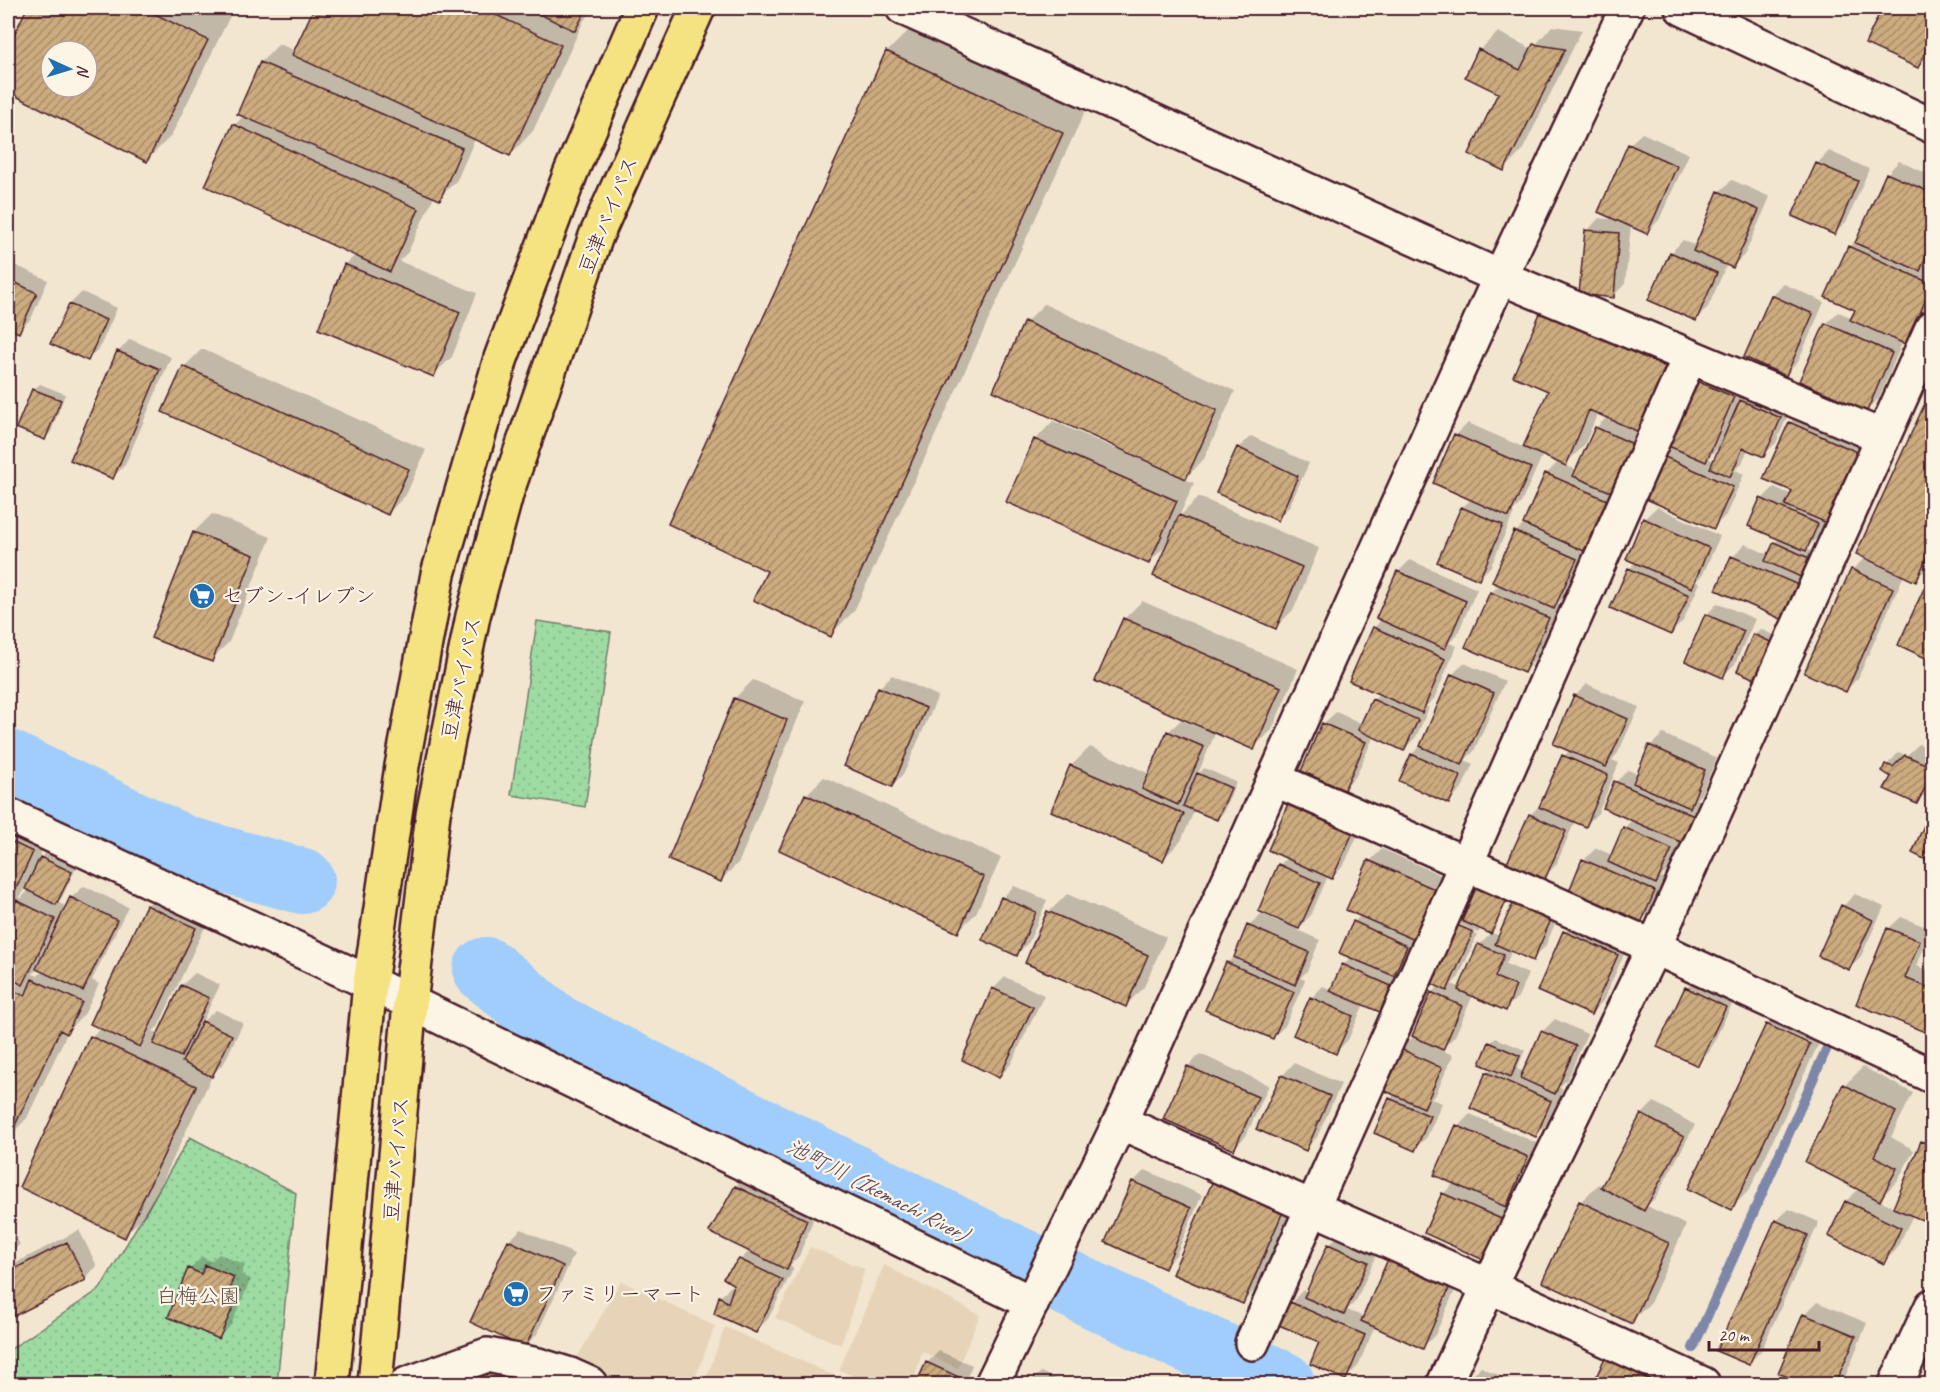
<svg xmlns="http://www.w3.org/2000/svg" width="1940" height="1392" font-family="Caveat,'Klee One',sans-serif">
<defs>
<pattern id="grass-dots" width="8" height="8" patternUnits="userSpaceOnUse" patternTransform="scale(1.5)"><rect width="8" height="8" fill="#9ddba3"/><path d="M2 2h.1M6 6h.1" fill="none" stroke="#89bc8c" stroke-width="1.8" stroke-linecap="round"/></pattern>
<pattern id="building-hatch" width="6" height="6" patternUnits="userSpaceOnUse" patternTransform="scale(1.5)"><rect width="6" height="6" fill="#ccab7f"/><path d="M-1 1l2-2M0 6l6-6M5 7l2-2" fill="none" stroke="#a88b68"/></pattern>
</defs>
<rect width="100%" height="100%" fill="#f2e6d1"/>
<filter id="ink" filterUnits="userSpaceOnUse"><feTurbulence type="fractalNoise" baseFrequency=".0167" numOctaves="2"/><feDisplacementMap in="SourceGraphic" scale="12" xChannelSelector="R" yChannelSelector="G"/><feConvolveMatrix kernelMatrix="1 2 1 2 8 2 1 2 1" color-interpolation-filters="sRGB"/></filter>
<g filter="url(#ink)">
<!-- built -->
<path fill="#e7d4b8" d="M810,1247l55,22 -24,76 -66,-27z
M884,1265l96,50 -22,53 -36,-16 -9,32h-42l-32,-14z
M621,1281l94,45 -22,58h-73l-46,-21z
M725,1327l128,57h-149z"/>
<!-- grass -->
<path fill="url(#grass-dots)" stroke="#747d67" stroke-width="1.5" d="M537,621l74,11 -26,175 -74,-12z
M190,1137l106,56 -19,191h-269v-33l92,-62z"/>
<!-- shadow -->
<path fill="#0003" fill-rule="evenodd" d="M29,8h185l16,8 -59,120 -24,24 -139,-70v-40zM51,51h36v36h-36z
M316,8h280l-12,12 -51,111 -23,24 -35,-16 -18,41 -18,18 -5,-2 -26,56 -9,9 78,32 -25,64 -19,18 -88,-110 11,-11 -149,-69 28,-60 9,-10 17,-53 18,-18 17,7z
M1884,8h48v41l-2,5 -12,12 -51,-23z
M1552,26l30,4 -60,121 -18,19 -4,-77 -20,-43 18,-18 34,17z
M911,28l175,81 -232,502 -24,24 -60,-65 117,-518z
M1642,133l47,21 -30,66 -12,12 -16,-7 -6,59 -12,12 -26,-65 12,-13 20,2 10,-75z
M1829,151l40,18 -22,52 -12,12 -18,-69z
M1899,161l33,15v79l-7,9 7,3v32l-13,32 -16,10 -24,57 -12,12 -41,-86 12,-12 15,6 4,-9 -8,-62 10,-10 28,-63z
M1732,180l38,17 -25,57 -13,13 -5,-3 -19,43 -12,12 -25,-66 12,-13 13,6 23,-54z
M8,262l40,18 -17,39 -13,12 -10,-5z
M1784,284l40,18 -26,60 -12,12 -14,-78z
M82,292l35,16 -17,39 -13,13 -17,-56z
M1044,304l191,87 -31,68 -19,20 9,4 -15,34 20,-20 120,51 -25,61 -18,18 -107,-85 -20,21 -114,-123 18,-19 63,28 1,-3 -91,-124z
M1542,312l143,37 -41,83 -48,105 -9,9 -21,49 -9,9 3,1 -24,54 -12,13 -33,-79 9,-9 16,-52 9,-9 21,-49 13,-13 -16,-7 -22,49 -9,9 2,1 -23,53 -12,12 -17,-70 9,-9 -15,-64 12,-12 57,25 25,-58zM1598,412l10,4 -12,12 -19,42 -13,-5 20,-19z
M130,339l41,18 -46,108 -12,12 5,-125z
M202,349l224,101 -20,45 -18,18 -204,-146z
M1706,368l39,17 -8,20 16,-17 39,17 -16,38 -13,12 -15,-6 -6,14 -7,7 9,4 -18,41 -12,12 -75,-33 55,-114zM1721,445l-7,16 -6,-3z
M40,384l25,10 -14,38 -6,6 -27,-11 16,-38z
M1932,391v172l-17,17 -11,-5 -46,103 -12,12 6,-120 14,-13 -8,-4z
M1802,410l67,30 -30,69 -14,12 -7,16 -12,12 10,4 -16,55 -82,-19 15,-32 12,-13 24,11 6,-12 5,-5 -18,-39 12,-12 18,8 2,-5 -4,-67z
M1251,436l58,27 -20,44 -12,12 -39,-71z
M1657,507l63,29 -17,38 -7,7 4,2 -17,38 -12,12 -42,-64 7,-7 8,-43z
M212,514l59,23 -42,105 -18,18 -58,-23 41,-105z
M1410,560l67,29 -20,46 -8,8 8,3 -23,53 -8,7 3,2 -13,29 -12,12 -30,-13 -18,40 -12,12 -21,-64 13,-12 27,12 10,-24 7,-7 -6,-65 8,-9 16,-47z
M1932,575v84l-32,-15z
M1142,601l156,68 -26,61 -19,18 -129,-129z
M1718,603l37,16 -20,45 -13,12 -16,-61z
M1760,629l18,8 -16,36 -8,-38z
M1464,663l41,18 -31,70 -9,9 8,4 -12,26 -12,12 -48,-22 11,-26 10,-9 30,-70z
M892,675l46,21 -34,77 -12,12 -13,-97z
M753,680l52,21 -66,161 -18,18 -51,-21 65,-161z
M1587,684l52,23 -21,46 -6,7 7,3 -21,50 -13,13 -10,-5 -19,44 -12,12 -14,-62 12,-12 22,-47 6,-6 5,-54z
M1181,720l34,14 -18,42 7,-8 32,14 -13,31 -6,6 -22,-10 -14,32 -18,18 -92,-93 19,-19 60,27 18,-42z
M1663,734l54,24 -16,36 -5,5 10,5 -11,25 -14,12 -13,29 -7,7 5,2 -13,30 -12,12 -57,-61 12,-12 16,7 12,-27 9,-9 -17,-37 12,-12 10,4 12,-28z
M1919,744l13,6v33l-3,7 -12,12 -24,-25 -6,-12 12,-13 7,4z
M824,777l177,81 -25,55 -18,18 -152,-136z
M1932,811v50l-18,-9z
M8,813l42,20 -13,28 10,-9 30,14 -15,31 -5,5 10,5 4,-9 13,-12 44,21 -36,73 7,4 -14,29 -17,18 -41,87 -18,19 -1,-139 3,-8 9,-8 -7,-4 -5,11zM25,887l4,3 -9,9h-1zM37,968l6,3 -5,5 -5,-2z
M1367,815l-23,50 -12,13 -4,-2 -17,39 -14,15 23,10 -13,31 -7,7 5,2 -20,46 -13,12 -45,-75 10,-9 12,-28 12,-12 18,8 1,-57 7,-8z
M1382,849l68,30 -45,83 -9,9 6,3 -11,24 -12,13 -15,-7 -16,36 -12,12 -25,-54 12,-12 9,4 11,-25 9,-9 2,-34 7,-7 9,-54z
M1014,886l33,14 -18,42 -12,12 -15,-56z
M166,887l47,23 -55,117 -5,4 7,3 22,-49 13,-12 25,12 -18,37 14,-12 27,13 -19,40 -11,11 -65,138 -24,24 -33,-199 10,-9 46,-122z
M1512,891l-16,35 -5,6 -10,-4 -3,5 -23,-11v4l22,9 -18,42 -7,7 9,4 18,-43 13,-12 8,3 64,-34 -19,45 -13,12 -20,-9 -6,14 22,10 -10,23 -13,12 -32,-14 -18,41 -14,14 12,5 -17,39 -5,5 11,4 -15,34 -13,12 -38,-17 15,-34 4,-4 5,-45 13,-12 19,-44 7,-7 12,-63 13,-12 3,1z
M1067,894l99,43 -22,50 -18,18 -77,-93z
M1855,894l29,13 -23,49 -12,12 -6,-62z
M1901,917l30,12 -14,37 15,6v61l-74,-30 30,-74z
M1577,920l52,23 -26,58 -12,12 -26,-81z
M1699,976l38,18 -28,58 -12,12 -38,-18 28,-58z
M1005,977l39,18 -33,69 -12,13 -6,-88z
M1785,1006l42,20 -77,163 -18,19 -42,-20 77,-164z
M1555,1019l32,15 -20,46 -8,7 4,2 -15,34 -12,12 -49,-62 5,-5 -2,-25 6,-5 29,12 -8,19 7,3 18,-40z
M1200,1054l69,31 -23,51 -12,12 -69,-30 23,-52z
M1294,1063l47,21 -24,53 -12,12 -23,-73z
M1863,1067l50,26 -22,44 23,13 -16,30 -19,20 16,7 27,-65 10,-11v92l-19,-8 -17,35 -12,12 -54,-27 16,-34 14,-13 -15,-103z
M1654,1102l41,23 -39,72 -9,9 39,19 -36,78 -19,19 -51,-120 19,-18 4,2 39,-72z
M1470,1114l69,30 -21,49 -11,11 10,4 -29,52 -45,-66 11,-11 4,-57z
M1145,1170l57,25 -26,60 -12,12 -31,-85z
M748,1174l70,33 -19,49 -10,10 5,2 -26,51 -12,12 -36,-34 14,-14 -9,-6 25,-27 -39,-19 25,-45z
M1303,1188l-42,96 -19,19 -68,-30z
M1789,1209l30,13 -58,129 -13,13 28,-143z
M8,1228l12,16 -12,12z
M521,1229l53,25 -37,80 -13,13 -15,-106z
M79,1230l18,36 -12,12 -77,40v-51z
M1341,1233l38,16 -23,52 -9,9 17,7 99,-45 -28,63 -12,12 -48,-21 -17,40 -12,12 -25,-36 -30,-39 12,-13 5,3 21,-48z
M219,1254l26,11 -4,10 10,4 -20,46 -12,12 -29,-68 12,-12 9,4z
M1817,1302l50,21 -24,59 -3,2h-31l-29,-11 24,-58z
M939,1351l33,14 -8,19h-46l9,-21z
M1608,1354l68,4 -12,26h-69z
M522,1366l-1,18h-46l4,-16z
M1481,1367l37,17h-52l2,-4z
M1041,1372l24,12h-36z"/>
<g fill="none" stroke-linecap="round" stroke-linejoin="round">
<!-- stream -->
<path stroke="#7e87a8" stroke-width="10" d="M1693,1348l133,-298"/>
<!-- river -->
<path stroke="#a0cdfb" stroke-width="66" d="M8,763l175,85 119,33
M486,970l70,57 435,220 291,137"/>
</g>
<!-- building -->
<path fill="url(#building-hatch)" stroke="#4a1f2b" stroke-width="1.5" fill-rule="evenodd" d="M27,8h116l65,32 -61,122 -139,-70v-45zM51,51h36v36h-36z
M314,8h167l80,37 -51,111 -218,-101z
M527,8h60l-12,23z
M1882,8h50v29l-14,31 -53,-24z
M1533,44l32,5 -61,122 -35,-17 29,-61 -33,-16 13,-28 42,21z
M886,51l177,82 -232,504 -78,-37 14,-29 -99,-47z
M260,62l202,86 -22,52 -203,-86z
M233,124l186,85 -29,63 -185,-86z
M1628,144l49,22 -30,68 -49,-22z
M1816,163l42,18 -23,54 -43,-19z
M1886,173l46,20v49l-12,29 -65,-28z
M1718,191l41,19 -26,58 -40,-17z
M1585,230l34,3 -5,65 -35,-4z
M1848,246l84,38 -25,61 -57,-25 5,-10 -30,-13z
M1670,252l47,21 -21,48 -48,-21z
M344,264l116,48 -26,65 -116,-48z
M8,279l29,14 -18,40 -11,-5z
M1771,295l42,19 -27,62 -42,-19z
M69,304l37,16 -18,41 -38,-17z
M1541,311l127,57 -29,64 -50,-22 -23,56 -43,-19 25,-56 -35,-15z
M1024,321l193,89 -31,69 -193,-88z
M1825,323l67,30 -25,58 -68,-30z
M117,351l43,18 -47,110 -43,-19z
M183,366l226,103 -21,46 -226,-103z
M1692,379l42,18 -28,65 -42,-18z
M1932,388v157l-16,37 -60,-28z
M32,389l29,11 -16,40 -29,-12z
M1740,400l41,18 -17,39 -21,-9 -13,29 -20,-9z
M1789,422l68,30 -30,71 -42,-18 7,-14 -29,-12z
M1595,427l38,17 -22,48 -38,-16z
M1454,434l77,34 -22,49 -76,-34z
M1034,439l143,62 -28,63 -143,-62z
M1237,447l61,29 -20,45 -62,-28z
M1656,453l77,34 -19,42 -77,-34z
M1545,473l62,27 -23,51 -61,-27z
M1760,498l58,26 -12,27 -58,-25z
M1461,507l42,18 -24,55 -42,-18z
M1179,515l123,52 -26,62 -123,-53z
M1643,518l66,30 -17,40 -66,-29z
M1514,531l63,28 -23,50 -62,-27z
M193,532l61,23 -42,107 -61,-24z
M1774,542l37,17 -8,19 -38,-17z
M1731,556l72,31 -15,35 -72,-32z
M1628,568l61,27 -18,40 -61,-27z
M1851,569l42,19 -47,104 -42,-19z
M1397,571l69,30 -21,48 -69,-31z
M1932,571v90l-34,-16z
M1490,592l59,26 -25,55 -59,-26z
M1705,614l39,17 -21,47 -38,-17z
M1123,618l158,69 -27,63 -159,-69z
M1373,627l72,32 -23,54 -73,-32z
M1753,634l20,9 -16,37 -20,-9z
M1451,674l43,19 -32,72 -42,-19z
M878,687l48,21 -34,79 -48,-21z
M1574,695l54,24 -22,48 -53,-23z
M734,698l53,22 -66,162 -53,-22z
M1372,699l46,21 -14,31 -46,-21z
M1322,723l44,19 -22,48 -43,-19z
M1167,731l37,16 -26,58 -36,-16z
M1649,745l56,25 -15,38 -57,-25z
M1411,754l50,22 -12,28 -50,-23z
M1562,755l46,20 -22,52 -47,-20z
M1905,755l27,12v6l-15,31 -33,-15 7,-12 -9,-6 3,-7 8,3z
M1070,765l114,49 -21,47 -112,-50z
M1197,773l34,15 -14,32 -34,-14z
M1614,781l80,35 -11,27 -80,-35z
M805,794l179,83 -26,56 -179,-83z
M1290,799l65,29 -23,51 -64,-29z
M1932,807v56l-20,-10z
M1529,814l37,17 -21,48 -38,-16z
M1623,827l49,22 -16,35 -48,-22z
M8,840l25,12 -25,54z
M40,857l32,15 -16,33 -31,-16z
M1582,859l73,32 -14,32 -72,-32z
M1368,860l71,31 -22,50 -71,-31z
M1278,864l42,19 -21,46 -41,-18z
M1478,883l30,14 -17,37 -29,-13z
M70,897l47,23 -34,71 -47,-22z
M1001,897l35,15 -19,44 -35,-16z
M1515,898l38,17 -20,46 -38,-17z
M16,900l39,19 -32,66 -15,-7v-60z
M146,905l50,23 -56,119 -50,-23z
M1841,905l32,15 -24,50 -31,-14z
M1047,911l101,44 -22,52 -101,-44z
M1353,921l54,25 -13,30 -55,-23z
M1450,922l23,10 -26,59 -23,-11z
M1247,925l62,27 -14,33 -61,-28z
M1887,928l33,13 -15,37 27,11v46l-76,-31z
M1563,931l55,24 -27,60 -54,-24z
M1478,944l26,11 -9,22 21,9 -10,25 -48,-21z
M1226,962l68,30 -21,47 -68,-29z
M1342,964l49,22 -11,26 -50,-21z
M32,979l50,23 -15,32 -7,-4 -51,108h-1v-144l2,-5 15,7z
M181,985l28,13 -28,59 -28,-13z
M1685,987l41,20 -28,59 -41,-19z
M992,988l41,19 -34,71 -37,-18z
M1431,992l31,14 -19,44 -31,-14z
M1310,997l43,19 -17,38 -43,-19z
M202,1021l30,14 -20,42 -30,-15z
M1766,1024l44,20 -78,166 -44,-21z
M1541,1031l35,15 -21,48 -35,-16z
M90,1036l106,50 -71,152 -106,-51z
M1489,1042l31,14 -9,21 -31,-13z
M1399,1048l43,20 -18,40 -43,-19z
M1187,1066l71,31 -24,53 -71,-31z
M1486,1072l65,29 -15,36 -66,-29z
M1281,1075l49,21 -24,55 -50,-22z
M1843,1084l53,28 -22,44 23,12 -17,33 -75,-39z
M1389,1098l41,18 -15,35 -41,-18z
M1641,1114l43,23 -40,74 -43,-24z
M1456,1125l72,32 -22,50 -72,-32z
M1921,1141l11,5v78l-39,-16z
M1215,1176l70,31 -42,97 -71,-30z
M1132,1181l59,27 -26,61 -60,-27z
M735,1186l72,34 -20,50 -78,-38z
M1442,1193l64,28 -18,41 -64,-29z
M1579,1201l90,42 -37,81 -90,-42z
M1845,1201l56,27 -17,36 -56,-28z
M1775,1220l33,15 -59,130 -33,-14z
M508,1240l55,26 -38,82 -55,-26z
M67,1242l19,38 -78,39v-47z
M1328,1244l40,18 -24,53 -40,-18z
M1389,1257l62,27 -28,65 -62,-28z
M739,1259l44,21 -27,53 -42,-19 5,-18 9,7 6,-18 -11,-7z
M205,1265l29,12 -4,10 10,4 -21,48 -51,-22 20,-49 13,6z
M1290,1302l75,33 -19,45 -36,-16 9,-22 -40,-17z
M1803,1314l53,22 -21,48h-30l-27,-11z
M1607,1353l52,24 -4,7h-62z
M926,1362l35,16 -3,6h-42z
M477,1367l40,4 -1,13h-42z"/>
<g fill="none" stroke-linecap="round" stroke-linejoin="round">
<!-- street casing -->
<g stroke="#4a1f2b" stroke-width="38">
<path id="street" d="M903,8l597,269 383,160
M1682,8l250,118
M1274,779l380,168 278,129
M1120,1122l369,164 214,98
M1252,1343l214,-479 224,-508
M407,1384l80,-29 51,10 32,10 20,9
M1444,1384l45,-98 165,-339 278,-619
M1896,1384l36,-78"/>
</g>
<!-- secondary casing -->
<g stroke="#4a1f2b" stroke-width="38">
<path id="secondary" d="M8,815l362,168 662,320
M992,1384l128,-262 380,-845 127,-269"/>
</g>
<!-- highway casing -->
<g stroke="#4a1f2b" stroke-width="38">
<path id="highway" d="M332,1384l38,-401 32,-217 36,-192 63,-216 70,-186 71,-164
M375,1384l35,-381 23,-189 40,-198 34,-125 89,-255 102,-228"/>
</g>
<!-- street -->
<use href="#street" stroke="#fcf5e5" stroke-width="33"/>
<!-- secondary -->
<use href="#secondary" stroke="#fcf5e5" stroke-width="33"/>
<!-- highway -->
<use href="#highway" stroke="#f5e381" stroke-width="33"/>
</g>
</g>
<!-- icons -->
<defs>
<g id="supermarket-disc" transform="scale(1.35)"><circle r="9.5" fill="#1f6fb2" stroke="#fcf5e5"/><path d="M-6-5.5h2.5l.6 2H6L4.5 2H-2.5L-4.4-4H-6ZM-1.5 3.2a1.3 1.3 0 1 0 .1 0ZM3 3.2a1.3 1.3 0 1 0 .1 0Z" fill="#fff"/></g>
</defs>
<g fill-rule="evenodd">
<use href="#supermarket-disc" x="202" y="596"/>
<use href="#supermarket-disc" x="516" y="1294"/>
</g>
<g text-anchor="middle" stroke-width="4.5" stroke-linejoin="round" paint-order="stroke">
<!-- street labels -->
<g font-size="21" fill="#4a1f2b" stroke="#fcf5e5">
<text transform="translate(608 215) rotate(-68)" y="7">豆津バイパス</text>
<text transform="translate(461 678) rotate(-78)" y="7">豆津バイパス</text>
<text transform="translate(396 1159) rotate(-85)" y="7">豆津バイパス</text>
</g>
<!-- poi labels -->
<g font-size="21" fill="#4a1f2b" stroke="#fcf5e5" text-anchor="start">
<text x="222" y="603">セブン-イレブン</text>
<text x="536" y="1301">ファミリーマート</text>
</g>
<!-- park labels -->
<g font-size="21" fill="#5f4e49" stroke="#fcf5e5">
<text x="198" y="1303">白梅公園</text>
</g>
<!-- water labels -->
<g font-size="22" font-style="italic" fill="#604a5f" stroke="#fcf5e5">
<text transform="translate(877 1189) rotate(27)" y="8">池町川 (Ikemachi River)</text>
</g>
</g>
<!-- margin -->
<rect width="1940" height="1392" fill="none" stroke="#fcf5e5" stroke-width="30"/>
<rect x="15" y="15" width="1910" height="1362" fill="none" stroke="#4a1f2b" stroke-width="2" filter="url(#ink)"/>
<!-- north arrow -->
<g transform="translate(69 69) rotate(94)"><circle r="28" fill="#fcf5e5" stroke="#b59f9b" stroke-width="1.5"/>
<path d="M0-4.5L10 22L0 15L-10 22Z" fill="#1f6fb2"/>
<text y="-9" font-size="16" font-weight="bold" text-anchor="middle" fill="#4a1f2b">N</text>
</g>
<!-- scale -->
<path d="M1709 1341v9h110v-9" fill="none" stroke="#4a1f2b" stroke-width="3"/>
<text x="1718" y="1341" font-size="18" fill="#4a1f2b" stroke="#fcf5e5" stroke-width="4.5" paint-order="stroke">20 m</text>
</svg>
